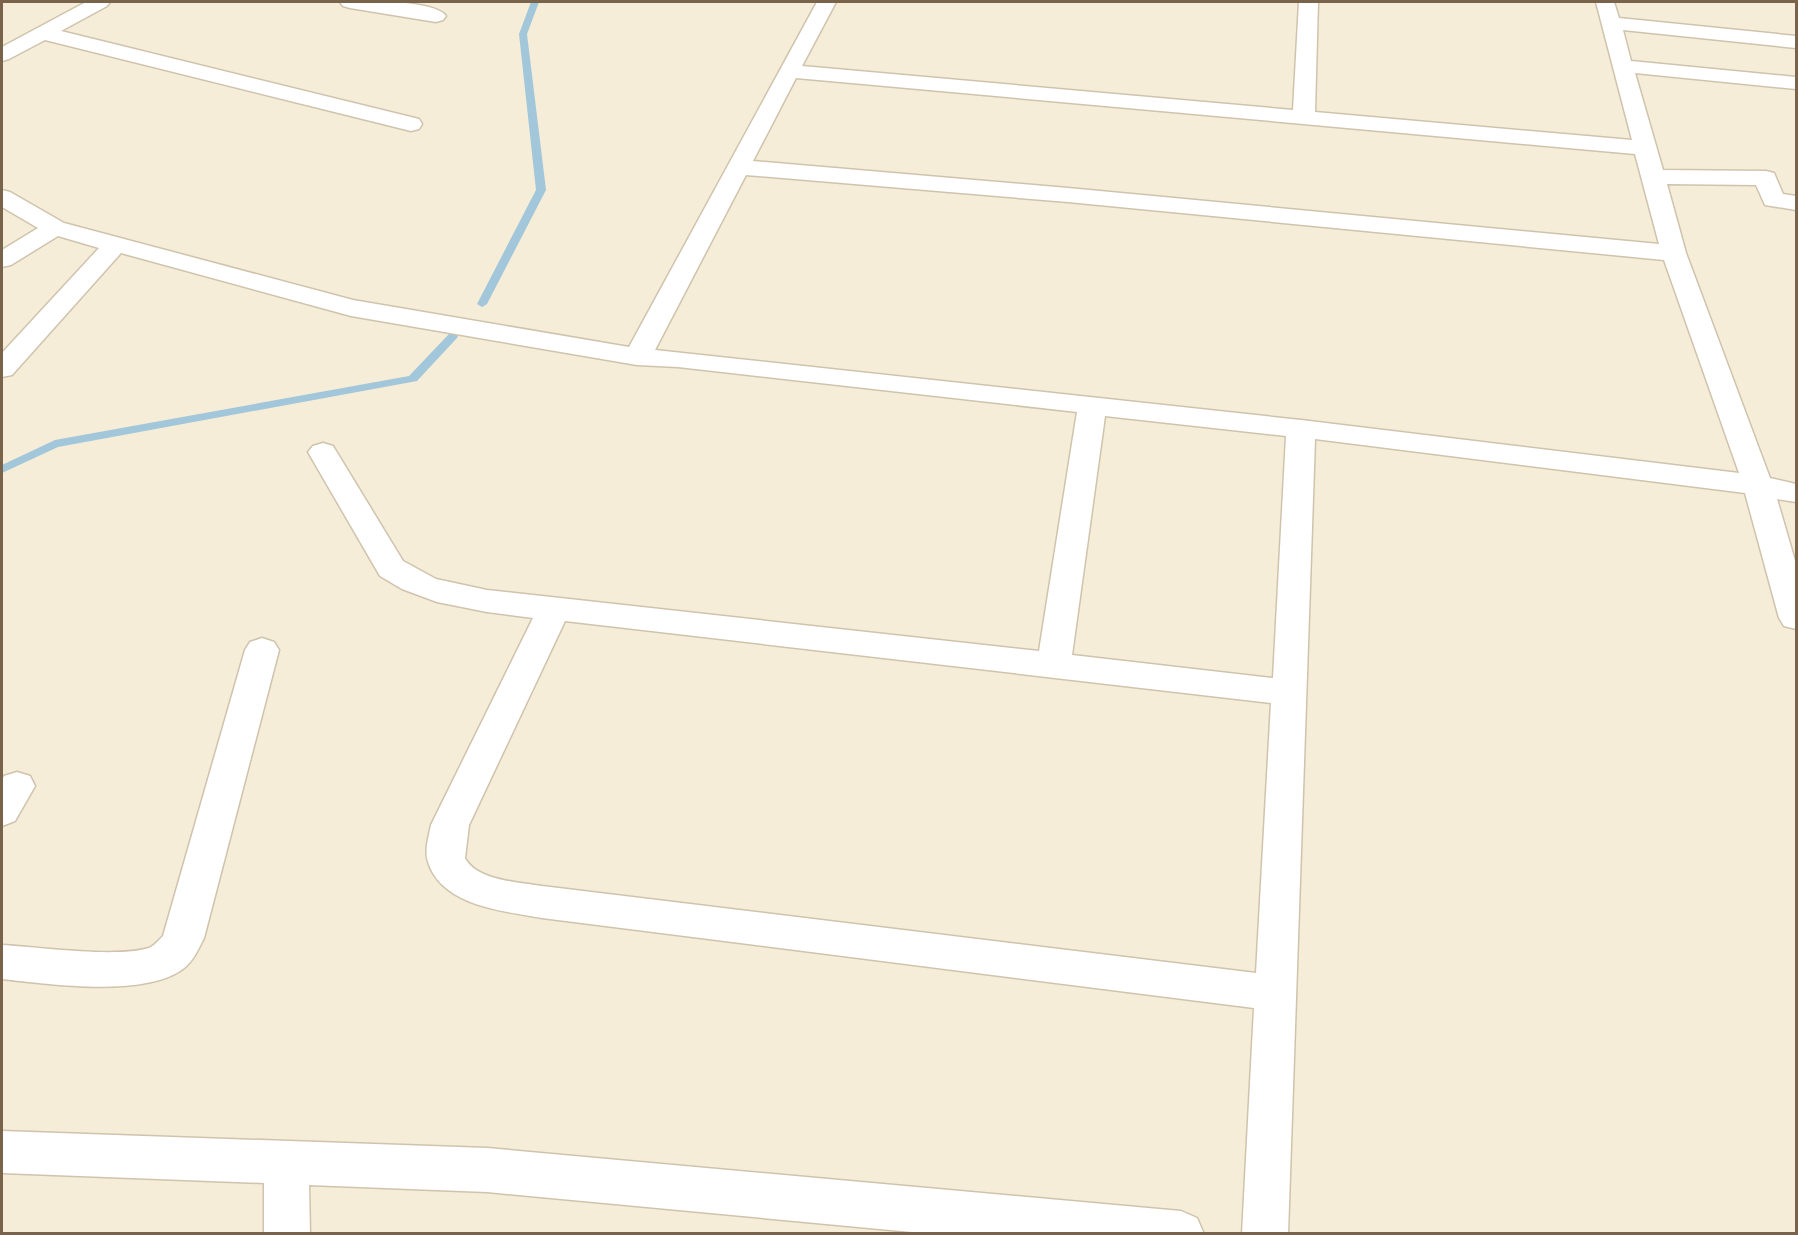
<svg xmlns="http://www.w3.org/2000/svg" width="1798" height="1235" font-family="'PT Sans',sans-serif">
<rect width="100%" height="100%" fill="#fdf9e9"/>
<!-- residential -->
<path fill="#f5edd7" d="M2,2h1794v1231l-1794,1z"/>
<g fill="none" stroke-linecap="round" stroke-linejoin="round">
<!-- stream -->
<path fill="#a2c6da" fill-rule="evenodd" d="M531,2h8l-12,32 19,156 -59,114 -5,3 -5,-3 59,-114 -17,-156z
M453,333l5,3 -1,2 -40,43 -359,66 -56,26v-8l53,-25 354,-64 40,-42z"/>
<!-- minor casing -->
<g stroke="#d0c3ad" stroke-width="3">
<path id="minor" d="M86,2h24l-3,4 -46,25 358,88 3,5 -3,5 -8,2 -366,-91 -36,19 -7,2v-14z
M340,2c20,-2 95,-2 106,14l-3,4 -7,2 -86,-14 -7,-2z
M817,2h19l-34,64 491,44 6,-108h19l-3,110 317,28 -36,-138h18l5,16 177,18v12l-173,-18 8,31 165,16v12l-161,-16 28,97 103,1 8,2 9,21 13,2v14l-31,-5 -9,-20 -89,-1 19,69 84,225 26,6v18l-19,-3 19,65v65l-12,-3 -5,-8 -34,-125 -430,-54 -27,795h-46l12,-226 -712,-90c-39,-7 -100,-12 -114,-56 -4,-12 1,-26 3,-37l102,-207 -46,-6 -50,-10 -35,-13 -22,-13 -72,-124 5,-6 10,-3 10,3 70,115 33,18 51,11 552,61 38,-239 -399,-45 -41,-2 -286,-49 -230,-63 -109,122 -10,2v-24l97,-105 -41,-12 -47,29 -9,2v-17l36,-22 -36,-21v-17l8,2 54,31 289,77 276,47zM796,78l839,76 24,90 -591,-56 -315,-27zM746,175l322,27 596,58 75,213 -438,-53 -646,-70zM1105,416l181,20 -13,242 -201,-23zM565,621l706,82 -15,270 -714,-87c-23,-4 -65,-5 -77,-28l4,-33z
M262,638l12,4 5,8 -75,288c-6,12 -12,26 -24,33 -40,26 -133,13 -178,8v-34c36,2 114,13 147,3 5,-2 10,-8 14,-12l82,-286 5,-8z
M17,772l13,4 5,10 -20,35 -13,5v-46l2,-4z
M2,1131l485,17 694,63 16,7 7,16h-271l-446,-42 -178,-7 1,49h-46v-51l-262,-10z"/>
</g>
<!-- minor -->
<use href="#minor" fill="#fff" fill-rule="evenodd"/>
</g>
<!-- border -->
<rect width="1798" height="1235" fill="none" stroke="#79644b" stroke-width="6"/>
</svg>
